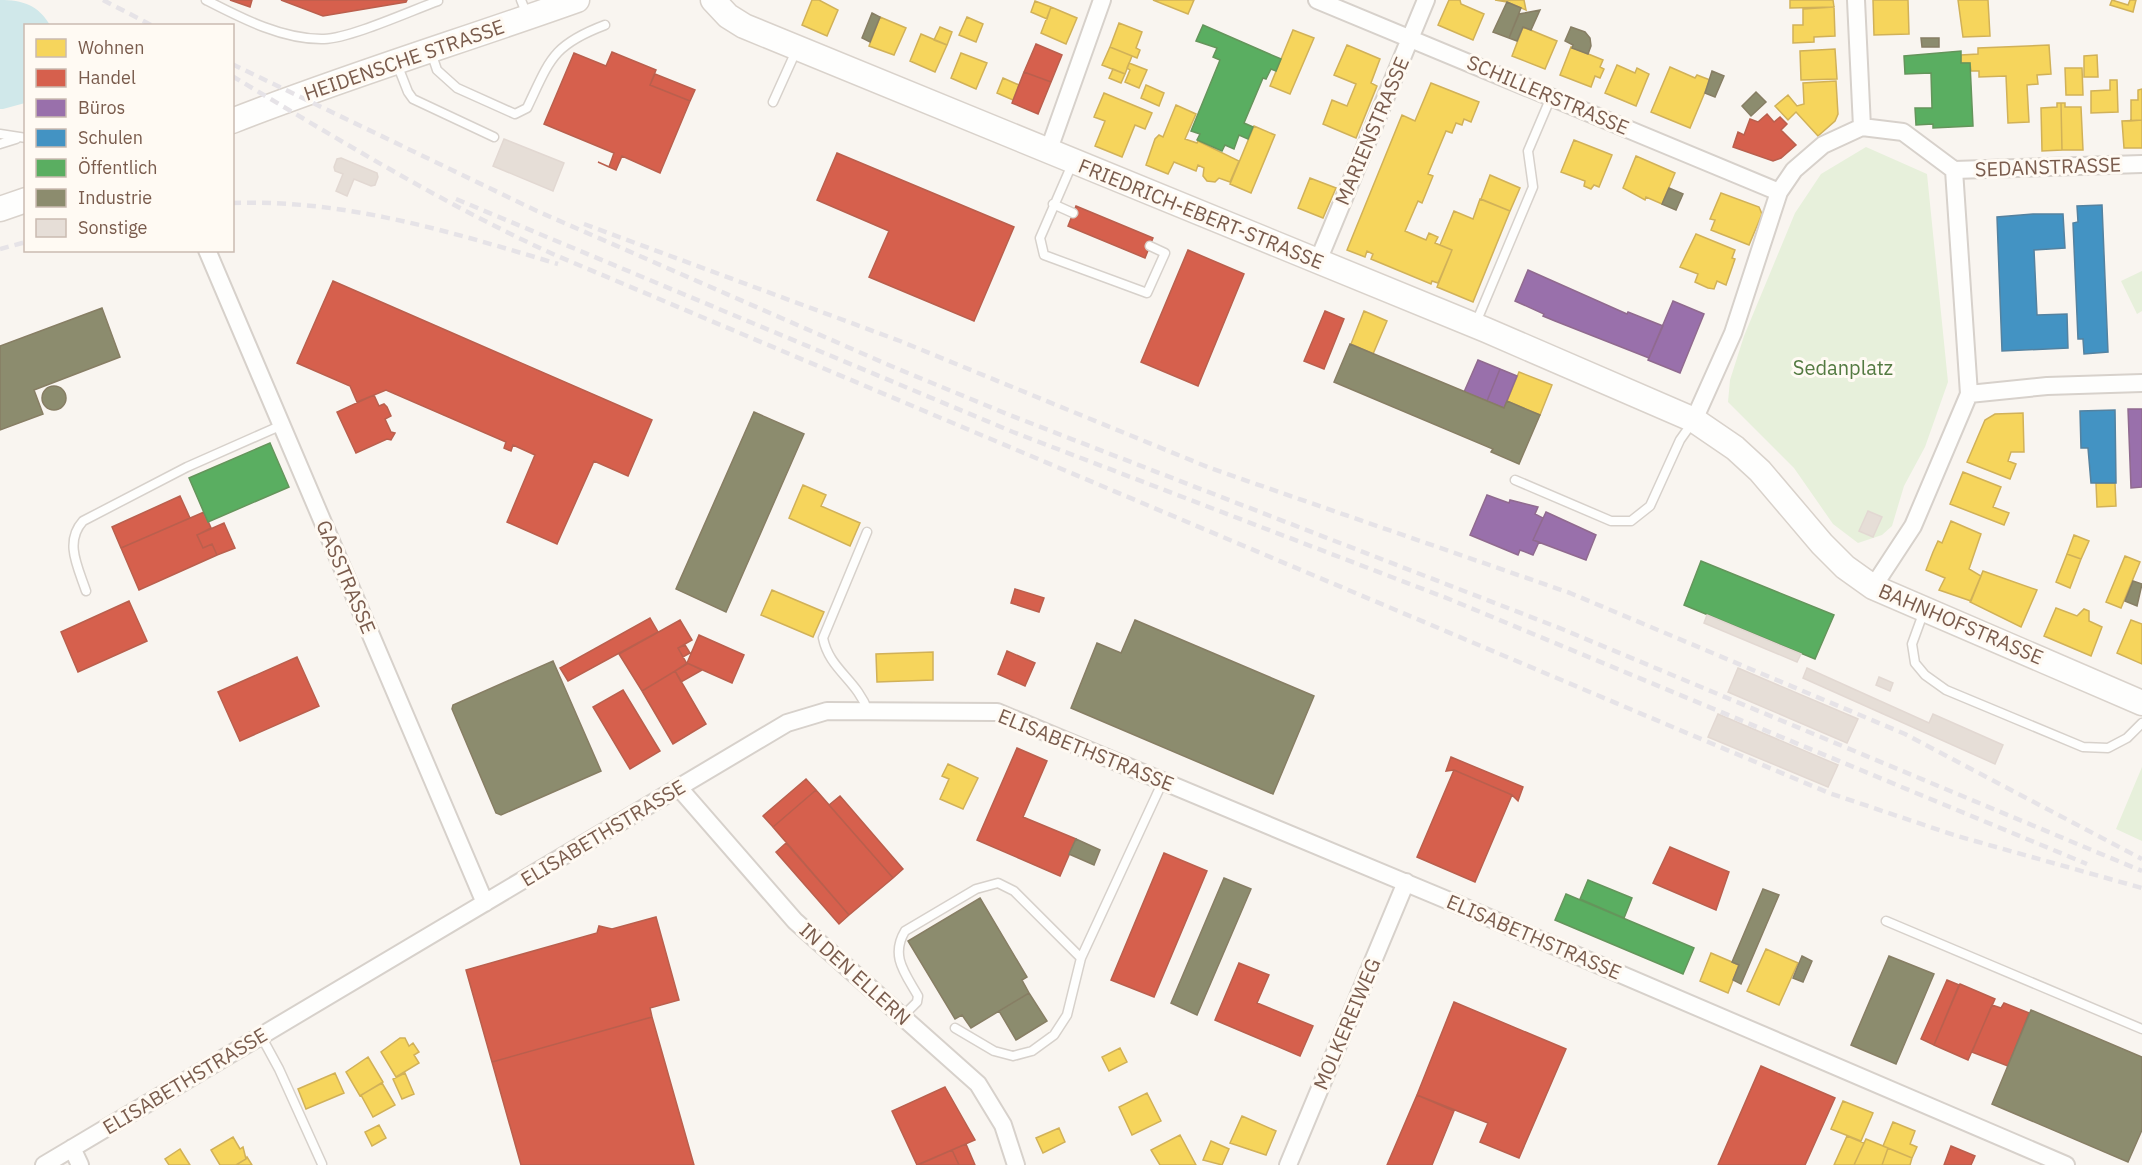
<svg xmlns="http://www.w3.org/2000/svg" width="2142" height="1165" font-family="'IBM Plex Sans',sans-serif">
<rect width="100%" height="100%" fill="#f9f5f0"/>
<!-- green -->
<path fill="#e7f0db" d="M1866,147l61,27 21,208 -23,65 -21,39 -12,40 -10,9 -24,8 -25,-19 -39,-56 -66,-66 2,-22 14,-44 51,-123 26,-39z
M2142,271v40l-5,3 -16,-33z
M2142,767v74l-26,-12z"/>
<!-- water -->
<path fill="#d0e8ea" d="M0,0c23,0 38,5 50,25l-24,1 -1,77 -22,6h-3z"/>
<!-- homes -->
<path fill="#f6d55c" stroke="#d1b158" stroke-width="1.5" d="M812,0h7l19,10 -11,26 -25,-11z
M1153,0h41l-6,14z
M1449,0h11l1,4 23,10 -11,26 -35,-15z
M1495,0h29l2,10 -19,-8z
M1790,0h43l1,7 -44,1z
M1873,0h35l1,34 -35,1z
M1958,0h30l2,36 -27,1z
M2112,0l16,5 2,-5h6l-3,12 -23,-7z
M1035,1l16,6 -4,12 -16,-7z
M1051,7l26,11 -11,26 -25,-11z
M1834,7l1,29 -21,1v5l-21,1v-18h10v-16z
M880,17l26,11 -12,27 -25,-9z
M967,17l16,7 -7,18 -17,-7z
M1119,23l23,9 -6,16 4,2 -3,8 -27,-11z
M940,27l12,5 -5,13 -13,-5z
M1523,27l34,14 -12,28 -33,-13z
M1293,30l21,8 -24,56 -20,-8z
M921,34l26,11 -12,27 -25,-11z
M1347,45l33,14 -9,24 6,3 -21,52 -33,-14 9,-24 15,6 9,-22 -22,-9z
M2049,45l2,29 -14,1 1,9 -11,1 2,37 -21,1 -2,-47 -27,1v-6h-8l-1,-8h-9v-8l17,-1v-6z
M1110,47l22,9 -7,18 -23,-9z
M1571,47l32,13 -3,7 4,2 -4,9 -5,-2 -4,11 -31,-12z
M1835,49l2,30 -36,1 -1,-29z
M961,53l26,10 -11,26 -25,-11z
M2097,55l1,22h-14v-21z
M1129,63l18,7 -8,18 -14,-6 5,-12 -3,-2z
M1617,65l18,8 2,-5 12,6 -13,32 -31,-13z
M1670,67l25,11 2,-3 13,5 -20,48 -39,-16z
M2065,68h17l1,27h-17z
M1113,69l12,5 -4,9 -12,-5z
M1003,78l16,7 -6,15 -16,-7z
M2110,80h7l1,32 -27,1v-22l19,-1z
M1836,81l2,33 -3,7 -17,15 -22,-24 -8,8 -13,-14 13,-11 9,11 7,-2 -1,-21z
M1431,83l48,19 -8,20 -7,-3 -2,6 -6,-2 -4,10 -6,-2 -18,43 5,2 -11,27 -4,-2 -13,30 21,9 3,-7 9,4 -3,6 17,7 -14,33 -6,-2 -1,3 -60,-25 2,-5 -6,-3 -2,6 -18,-7 55,-135 13,6z
M1146,85l18,8 -5,13 -18,-8z
M2142,89v31l-11,1v-21h7v-10z
M1104,93l48,20 -7,16 -10,-4 -13,32 -27,-11 10,-25 -11,-4z
M2057,103h4l1,47 -20,1 -1,-43 16,-1z
M2061,103h4v4h16l2,43h-21z
M1176,105l20,9 -11,25 12,4 1,-2 41,20 -9,21 -11,-4 -4,4 -8,-1 -4,-5 1,-8 -6,-3 -2,6 -22,-9 -6,12 -22,-9 9,-26 4,-4 4,2z
M2142,120v28h-18l-2,-27z
M1254,126l21,9 -24,58 -21,-9z
M1574,140l38,15 -13,32 -5,-2 -3,4 -7,-3 1,-5 -24,-9z
M1636,156l39,17 -13,31 -16,-7 -1,3 -22,-12z
M1490,175l30,13 -10,23 -29,-12z
M1310,178l26,10 -13,30 -25,-10z
M1721,193l38,14 3,7 -13,31 -38,-15 4,-10 -5,-1z
M1480,199l30,12 -37,91 -36,-15 15,-37 -12,-5 14,-34 19,8z
M1696,234l39,16 -3,8 3,1 -9,26 -9,-4 -3,8 -6,-1 -13,-6 3,-8 -18,-7z
M1364,311l23,10 -14,33 -22,-10z
M1519,372l33,13 -12,30 -33,-14z
M2023,413l1,39h-13l-3,9 8,3 -6,15 -43,-17 18,-42 10,-6z
M1963,472l38,15 -8,20 16,6 -5,12 -54,-21z
M2096,483h19l1,23 -19,1z
M803,485l23,10 -5,11 39,17 -10,23 -61,-28z
M1951,521l30,13 -12,35 12,7 -10,25 -32,-11 6,-12 -19,-8 7,-18 5,-11 4,2z
M2074,535l15,6 -8,18 -14,-5z
M2067,554l14,5 -11,29 -14,-6z
M2125,556l15,6 -19,46 -15,-6z
M1983,571l54,19 -16,37 -51,-25z
M772,590l52,22 -11,25 -52,-22z
M2056,608l21,8 7,-7 5,2v10l13,6 -11,29 -47,-20z
M2131,620l11,4v40l-25,-11z
M933,652v28l-56,2 -1,-28z
M948,764l30,14 -15,31 -23,-10 9,-20 -7,-3z
M1766,949l32,14 -19,42 -32,-14z
M1711,953l28,12 -11,28 -28,-12z
M400,1038h5l4,8 4,-3 6,9 -5,3 5,8 -23,14 -15,-25z
M1120,1048l7,14 -18,9 -7,-14z
M368,1057l15,25 -23,14 -14,-24z
M335,1073l9,20 -38,16 -8,-20z
M405,1073l9,21 -12,5 -9,-20z
M382,1083l13,22 -22,12 -12,-22z
M1147,1093l14,28 -29,14 -13,-28z
M1843,1101l30,12 -12,28 -30,-12z
M1242,1116l34,15 -10,24 -36,-12z
M1893,1122l22,9 -5,13 7,3 -5,11 -29,-12z
M379,1125l7,13 -14,8 -7,-14z
M1059,1128l6,14 -22,11 -7,-15z
M1180,1135l16,30h-36l-9,-15z
M1847,1136l17,7 -10,22h-20z
M233,1137l7,12 3,-2 3,12 -10,6h-16l-9,-15z
M1866,1139l22,9 -6,17h-28z
M1211,1141l18,8 -7,16 -19,-5z
M1888,1148l24,10 -2,7h-28z
M180,1149l10,16h-21l-4,-6z
M247,1157l5,8h-16l10,-6z"/>
<!-- shops -->
<path fill="#d6604d" stroke="#ba5f4d" stroke-width="1.5" d="M230,0h22l-2,7z
M281,0h126l-1,2 -83,14z
M1036,44l26,11 -11,27 -27,-10z
M612,52l44,18 -6,15 40,16 -30,72 -38,-17 -6,14 -18,-8 11,5 5,-14 -70,-29 30,-71 32,13z
M1024,72l27,10 -13,32 -26,-11z
M655,74l40,16 -5,11 -40,-16z
M1767,114l7,8 6,-5 7,7 -6,6 15,15 -15,13 -8,3 -40,-14 5,-15 6,3 6,-16 8,3z
M837,153l177,74 -40,94 -105,-44 20,-46 -72,-31z
M1076,206l77,32 -8,20 -77,-32z
M1188,250l56,24 -46,112 -57,-24z
M333,281l319,139 -24,56 -34,-15 -37,83 -50,-22 28,-67 -22,-10 -2,6 -7,-3 2,-6 -120,-52 -29,12 -7,-16 -53,-23z
M1325,311l19,8 -20,50 -20,-8z
M374,395l5,11 5,-2 3,3 4,9 -6,3 6,13 4,1 -4,7 -4,-1 -31,14 -19,-41z
M180,496l10,22 -69,30 -9,-21z
M204,512l7,16 -14,7 6,13 9,-4 5,11 -78,35 -18,-42z
M224,523l11,25 -18,7 -5,-11 -9,4 -6,-13z
M1015,589l29,9 -5,14 -28,-9z
M129,601l18,40 -69,31 -17,-40z
M650,618l8,14 -90,49 -8,-13z
M680,620l12,20 -14,8 9,16 -45,27 -23,-37z
M699,635l45,20 -12,28 -45,-20z
M685,645l5,8 -7,4 -5,-9z
M1007,651l28,12 -10,23 -27,-12z
M297,657l22,49 -79,35 -22,-49z
M687,663l15,7 -21,12 -6,-11z
M675,671l31,53 -33,20 -31,-53z
M623,690l37,61 -30,18 -37,-62z
M1017,748l30,13 -24,56 53,22 -16,37 -83,-36z
M1451,757l72,30 -5,14 -6,-6 -58,-25 -8,1z
M1454,770l58,25 -37,87 -58,-25z
M806,779l10,11 -43,37 -10,-11z
M816,790l77,88 -44,37 -76,-88z
M840,796l63,73 -10,9 -64,-73z
M786,843l63,72 -10,9 -63,-72z
M1670,847l59,25 -13,38 -63,-27z
M1164,853l43,18 -53,126 -43,-17z
M656,917l23,83 -29,8 2,9 -160,45 -26,-92 131,-37 2,-7 13,3z
M1239,963l30,12 -12,28 56,23 -13,30 -85,-36z
M1947,980l12,5 -25,60 -13,-6z
M1960,984l35,15 -27,61 -34,-15z
M1454,1002l112,47 -47,109 -39,-16 8,-19 -71,-28z
M2004,1003l25,10 -21,53 -36,-14 20,-47 9,3z
M652,1017l42,148h-173l-29,-103z
M1761,1066l74,32 -30,67h-87z
M945,1087l30,53 -58,25 -25,-54z
M1417,1095l37,16 -22,54h-45z
M966,1144l9,21h-16l-7,-15z
M1951,1146l24,10 -4,9h-27z
M952,1150l7,15h-41z"/>
<!-- offices -->
<path fill="#9970ab" stroke="#906a8f" stroke-width="1.5" d="M1528,270l99,44 1,-2 35,14 -14,32 -94,-37 -12,-5 1,-2 -29,-13z
M1673,301l31,13 -24,59 -32,-13z
M1478,360l22,9 -13,32 -23,-9z
M1500,369l17,7 -13,32 -17,-7z
M2128,409h14v78l-11,1z
M1487,495l22,8 1,-3 28,7 -3,7 8,4 -10,22 6,2 -6,13 -13,-5 -2,5 -48,-20z
M1546,512l50,23 -10,25 -53,-20z"/>
<!-- schools -->
<path fill="#4393c3" stroke="#5482a0" stroke-width="1.5" d="M2102,205l6,147 -24,2 -1,-15h-5l-5,-116 5,-1 -1,-16z
M2033,214h30l2,34 -31,2 3,65 30,-1 1,34 -66,3 -5,-134z
M2115,410l1,73h-25l-3,-35h-7l-1,-37z"/>
<!-- public -->
<path fill="#5aae61" stroke="#64955b" stroke-width="1.5" d="M1203,25l78,34 -5,12 -5,-2 -5,10 -3,-1 -19,45 9,4 -5,12 -9,-4 -5,14 -9,-4 -3,6 -25,-11 3,-6 -9,-3 29,-71 -7,-3 4,-9 -21,-7z
M1961,51v12h9l3,63 -40,2v-4l-17,1 -1,-17h17l-1,-35 -26,1 -1,-18z
M270,443l19,44 -81,35 -19,-44z
M1701,561l133,54 -19,44 -131,-54z
M1588,880l44,18 -8,20 -44,-19z
M1566,894l128,54 -11,26 -128,-54z"/>
<!-- industry -->
<path fill="#8c8c6e" stroke="#877e64" stroke-width="1.5" d="M1507,2l14,6 -12,30 -16,-6z
M1540,10l-9,20 -8,-3 -6,14 -8,-3 10,-24z
M872,13l8,4 -10,25 -8,-4z
M1571,27l14,5 5,6 1,8 -3,8 -16,-6 1,-3 -8,-4z
M1921,38h18v9h-17z
M1712,71l12,5 -9,21 -10,-4z
M1756,92l10,10 -15,14 -9,-10z
M1669,188l14,6 -7,16 -14,-6z
M102,308l18,49 -86,33 9,24 -43,16v-84z
M1350,344l154,64 3,-7 33,14 -21,49 -28,-12 2,-3 -159,-67z
M42 398a12 12 0 1 1 24 0a12 12 0 1 1-24 0Z
M754,412l50,22 -78,178 -50,-23z
M2133,581l9,3 -5,22 -12,-5z
M1135,620l179,76 -41,98 -202,-86 26,-65 24,10z
M553,661l48,110 -100,44 -5,-2 -44,-104 1,-4z
M1076,839l24,11 -6,15 -25,-11z
M1224,878l27,11 -54,126 -26,-12z
M1763,889l16,6 -38,89 -8,-4 6,-15 -7,-3z
M980,898l47,79 -5,3 7,13 -58,35 -9,-13 -7,4 -47,-78z
M1802,956l10,5 -9,21 -10,-4z
M1889,956l45,18 -38,90 -45,-19z
M1029,993l18,28 -31,19 -17,-29z
M2031,1010l111,47v73l-14,32 -136,-58z"/>
<!-- building -->
<path fill="#e6ded7" stroke="#e2d8d2" stroke-width="1.5" d="M504,139l60,24 -11,28 -60,-25z
M341,158l36,15 1,4 -3,8 -4,1 -17,-7 -7,17 -11,-5 7,-17 -8,-3 -1,-4 3,-8z
M1868,511l14,6 -9,20 -14,-6z
M1707,615l94,39 -4,8 -93,-39z
M1738,668l120,51 -11,24 -119,-51z
M1807,668l122,55 4,-9 70,31 -8,19 -192,-86z
M1879,677l14,6 -3,8 -14,-6z
M1718,714l120,51 -10,22 -120,-50z"/>
<g fill="none" stroke-linecap="round" stroke-linejoin="round">
<!-- lane casing -->
<g stroke="#d7d1cb" stroke-width="11">
<path id="lane" d="M206,0c35,18 77,40 118,39 27,-1 86,-28 114,-38
M521,0l6,15
M431,52l6,18 20,18 58,26 12,-6c23,-48 25,-63 78,-83
M397,64l11,28 5,7 81,38
M773,102l23,-51
M0,134l26,4
M0,144l16,-5
M1073,162l-33,76 4,17 103,38 18,-40 -15,-7
M1053,204l20,9
M1475,325l58,-138 -5,-36 23,-54
M1515,480l96,41h20l19,-15 30,-66 12,-17
M867,532l-44,106c6,31 34,42 45,73
M86,591c-8,-24 -22,-49 -3,-70l104,-54 95,-42
M1924,611l-12,33 3,19 10,12 21,15 137,57 25,1 19,-10 15,-15
M1886,921l256,108
M902,1017l15,-15 1,-6c-13,-23 -28,-40 -13,-65l71,-42 22,-6 16,8 67,67
M955,1028l39,23 19,5 19,-5 22,-16 13,-20 14,-57 82,-177
M261,1036l18,33 43,95"/>
</g>
<!-- street casing -->
<g stroke="#d7d1cb" stroke-width="20">
<path id="street" d="M1317,0l462,192
M1856,0l6,127
M1048,152l54,-152
M1954,170l188,-6
M207,250l278,653
M1318,261l108,-261
M1969,394l78,-8 95,-3
M1694,420l39,-87 46,-141 15,-22 29,-25 39,-18 41,5 51,38 15,224 -56,132 -40,61
M680,789l115,132 183,163 25,41 13,40
M72,1148l8,17
M44,1165l743,-442 40,-12 170,1 462,193 607,260
M1288,1165l118,-283"/>
</g>
<!-- secondary casing -->
<g stroke="#d9d2cb" stroke-width="27">
<path id="secondary" d="M713,0l15,16 16,10 742,304 208,90 41,28 25,23 62,73 23,23 28,20 269,116
M232,121c114,-45 230,-80 345,-121
M0,209l26,-9"/>
</g>
<!-- lane -->
<use href="#lane" stroke="#fefefd" stroke-width="8"/>
<!-- street -->
<use href="#street" stroke="#fefefd" stroke-width="16"/>
<!-- secondary -->
<use href="#secondary" stroke="#fefefd" stroke-width="24"/>
<!-- rail -->
<path stroke="#e6e3e7" stroke-width="4.5" stroke-dasharray="9 6" stroke-linecap="butt" d="M103,0l50,26
M232,64l305,147 354,155 116,48 555,215 580,242
M232,76c106,63 211,128 323,179l1274,538 128,43 185,52
M456,199l557,233 436,167 638,265
M232,203c114,-4 219,29 326,61
M584,224l316,117 310,127 360,125 335,141 237,125
M0,249l26,-7"/>
</g>
<g text-anchor="middle" stroke-width="6" stroke-linejoin="round" paint-order="stroke">
<!-- street labels -->
<g font-size="20" fill="#7a5c4d" stroke="#fffaf3">
<text transform="translate(404 60) rotate(-19)" y="7">HEIDENSCHE STRASSE</text>
<text transform="translate(1548 95) rotate(23)" y="7">SCHILLERSTRASSE</text>
<text transform="translate(1372 131) rotate(-67)" y="7">MARIENSTRASSE</text>
<text transform="translate(2048 167) rotate(-2)" y="7">SEDANSTRASSE</text>
<text transform="translate(1201 214) rotate(22)" y="7">FRIEDRICH-EBERT-STRASSE</text>
<text transform="translate(346 577) rotate(67)" y="7">GASSTRASSE</text>
<text transform="translate(1961 624) rotate(23)" y="7">BAHNHOFSTRASSE</text>
<text transform="translate(1086 750) rotate(22)" y="7">ELISABETHSTRASSE</text>
<text transform="translate(603 833) rotate(-31)" y="7">ELISABETHSTRASSE</text>
<text transform="translate(1534 937) rotate(23)" y="7">ELISABETHSTRASSE</text>
<text transform="translate(855 974) rotate(42)" y="7">IN DEN ELLERN</text>
<text transform="translate(1347 1024) rotate(-67)" y="7">MOLKEREIWEG</text>
<text transform="translate(185 1081) rotate(-31)" y="7">ELISABETHSTRASSE</text>
</g>
<!-- park labels -->
<g font-size="20" fill="#537a41" stroke="#fffaf3">
<text x="1843" y="375">Sedanplatz</text>
</g>
</g>
<!-- legend -->
<rect x="24" y="24" width="210" height="228" fill="#fffaf3" stroke="#cabbb1" stroke-width="1.5"/>
<rect x="36" y="39" width="30" height="18" fill="#f6d55c" stroke="#cabbb1" stroke-width="1.5"/>
<text x="78" y="54" font-size="18" fill="#7a5c4d">Wohnen</text>
<rect x="36" y="69" width="30" height="18" fill="#d6604d" stroke="#cabbb1" stroke-width="1.5"/>
<text x="78" y="84" font-size="18" fill="#7a5c4d">Handel</text>
<rect x="36" y="99" width="30" height="18" fill="#9970ab" stroke="#cabbb1" stroke-width="1.5"/>
<text x="78" y="114" font-size="18" fill="#7a5c4d">Büros</text>
<rect x="36" y="129" width="30" height="18" fill="#4393c3" stroke="#cabbb1" stroke-width="1.5"/>
<text x="78" y="144" font-size="18" fill="#7a5c4d">Schulen</text>
<rect x="36" y="159" width="30" height="18" fill="#5aae61" stroke="#cabbb1" stroke-width="1.5"/>
<text x="78" y="174" font-size="18" fill="#7a5c4d">Öffentlich</text>
<rect x="36" y="189" width="30" height="18" fill="#8c8c6e" stroke="#cabbb1" stroke-width="1.5"/>
<text x="78" y="204" font-size="18" fill="#7a5c4d">Industrie</text>
<rect x="36" y="219" width="30" height="18" fill="#e6ded7" stroke="#cabbb1" stroke-width="1.5"/>
<text x="78" y="234" font-size="18" fill="#7a5c4d">Sonstige</text>
</svg>
